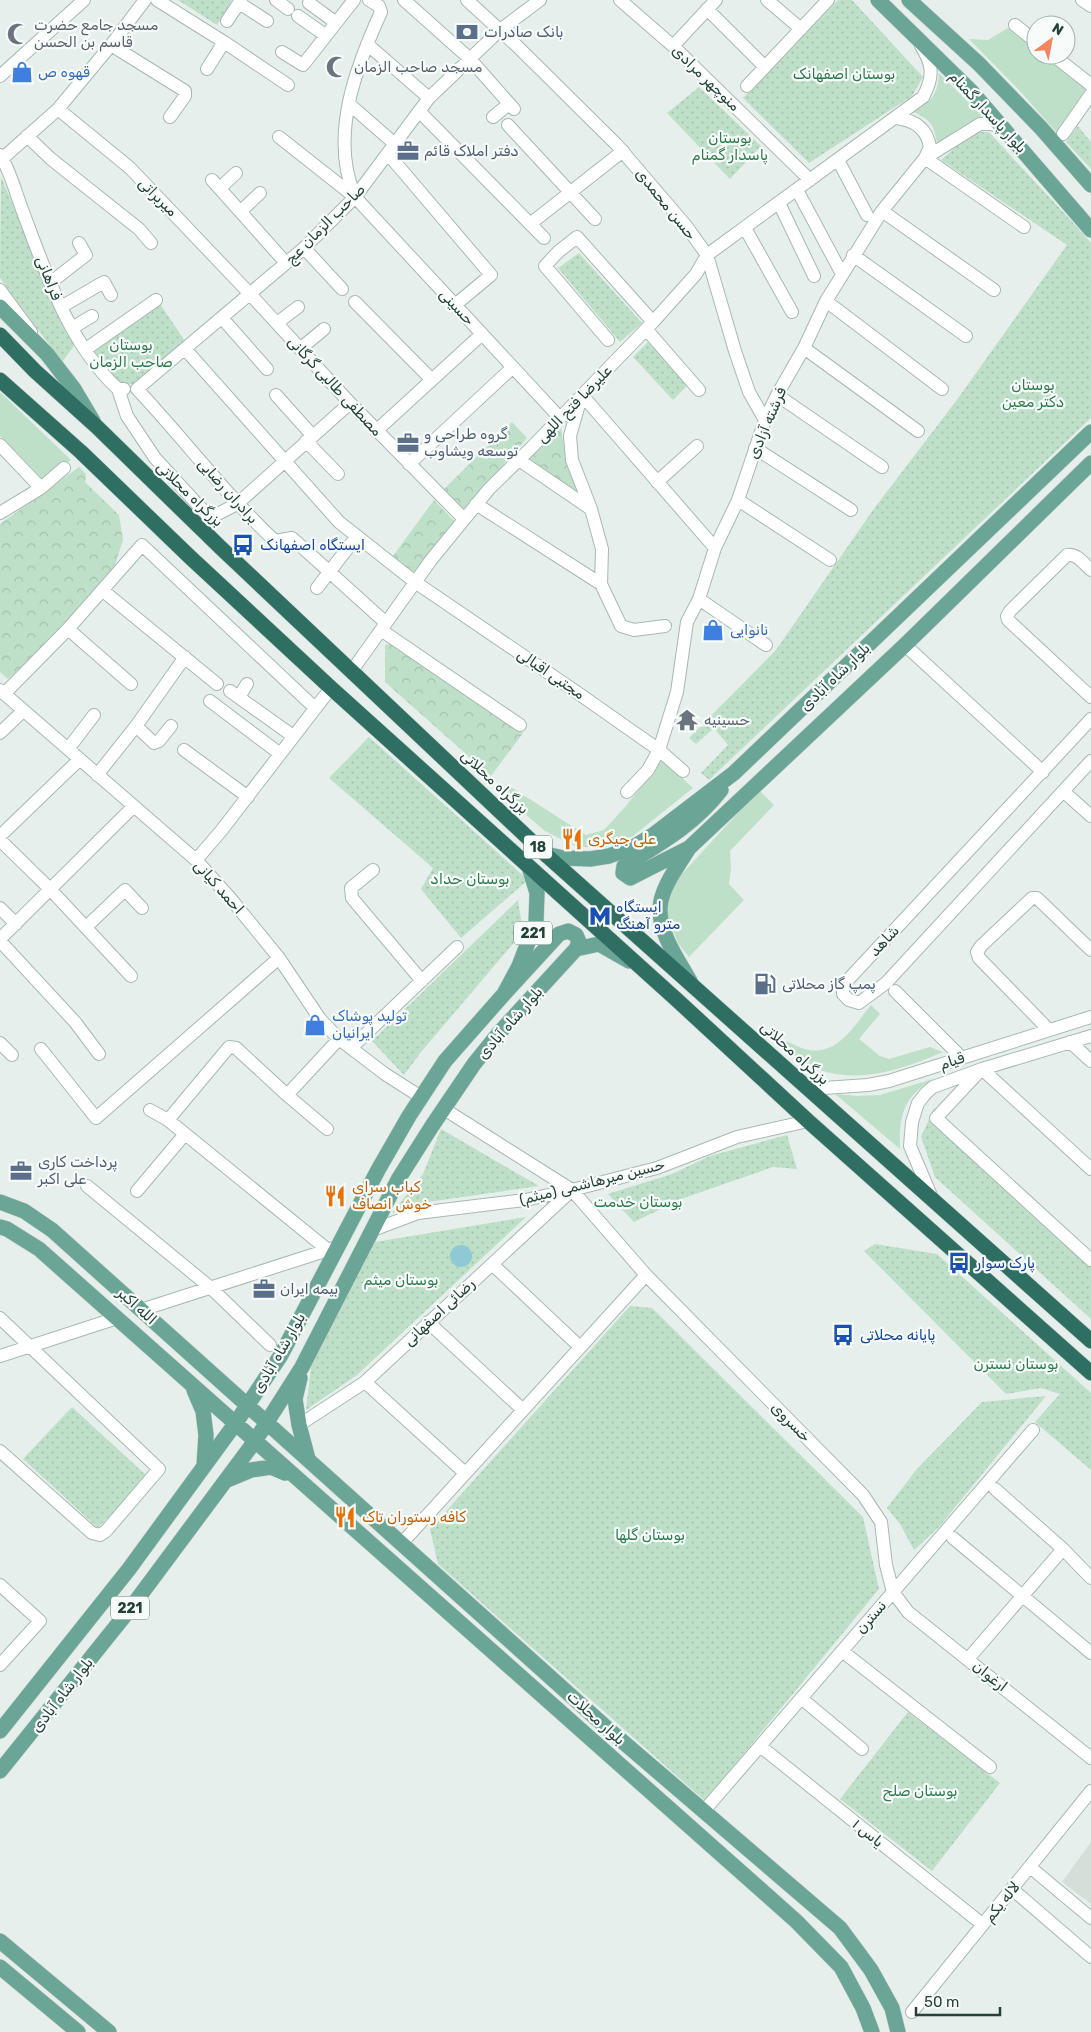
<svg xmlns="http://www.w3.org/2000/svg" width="1091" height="2032" font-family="Rubik,Cairo,sans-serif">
<defs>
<pattern id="forest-crowns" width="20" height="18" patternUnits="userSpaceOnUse" patternTransform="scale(1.25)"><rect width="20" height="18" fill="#bfe0c8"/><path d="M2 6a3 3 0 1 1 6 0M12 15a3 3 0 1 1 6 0" fill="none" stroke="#a4c1ad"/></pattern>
<pattern id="park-dots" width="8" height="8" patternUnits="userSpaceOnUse" patternTransform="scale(1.25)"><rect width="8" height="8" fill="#bfe0c8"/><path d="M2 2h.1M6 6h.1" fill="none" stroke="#a4c1ad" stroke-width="1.8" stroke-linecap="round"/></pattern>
</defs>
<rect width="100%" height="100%" fill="#e6efeb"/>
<!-- built -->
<path fill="#d4dfda" d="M1091,1842v62l-29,-22z"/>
<!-- grass -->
<path fill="#bfe0c8" d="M1013,25l23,18v12h16l35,28 -1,6 -29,44 -38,-43 -50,-51 19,1z
M939,73l43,43 -11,5 -34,22c-3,-19 -6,-22 -23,-31 19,-14 23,-15 25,-39z
M0,392l71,68 -26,22 -45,-46z
M662,759l31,29 -60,48 -25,11h-31l-32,-16 -43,-37 4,-10 80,51 18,-5 22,-24z
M759,790l15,15 -44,46 1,17 -2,16 15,16 -55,57 -11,-14 -10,-26v-23l13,-19z
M871,1005l9,9 -21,25 21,17 9,3 41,-12 13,5c-44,19 -93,36 -138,11 -12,-6 -22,-19 -32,-28 11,4 21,11 32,14 31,9 49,-23 66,-44z
M933,1079c-30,18 -34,37 -33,70l-65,-55 22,2 23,-1z"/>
<!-- forest -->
<path fill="url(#forest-crowns)" d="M512,422l15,16 -65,74 -19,-22z
M561,427l6,38 11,29 -50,-34z
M79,467l7,7 -1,8 34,33 4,25 -10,31 -55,63 -50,45 -8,-7v-148z
M434,500l21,22 -40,51 -22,-17z
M392,643l131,90 -32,43 -106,-94v-37z"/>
<!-- park -->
<path fill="url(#park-dots)" d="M178,0h54l-15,25z
M838,0h14l71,77 -11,19 -103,67 -66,-65z
M699,87l62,59 -31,33 -63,-66z
M1078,126l13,16v27l-25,-27z
M973,132h16c33,37 69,73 102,111v175l-382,362 -8,-7 27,-28 -14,-17 -18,16 -7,-6 87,-88 97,-140 86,-113 108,-152 -126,-85z
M1,177l73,169 -12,16 -62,-84z
M579,253l63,70 -22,19 -62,-74z
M160,304l25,37 -51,43h-15l-13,-15 -13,-20z
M648,342l40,43 -15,15 -40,-43z
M369,737l159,143 -67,58 -40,-49 12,-21 -104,-90z
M518,900l5,32 -102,120 -17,23 -32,-34z
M934,1108l157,143v68l-156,-142 -14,-40z
M441,1129l98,57 -118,17 -29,10 31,-39z
M787,1135l10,34 -24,-2 -92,32 -47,23 -26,-28 64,-20 38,-18z
M526,1217l-169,158 -51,35 5,-43 64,-125z
M875,1244l62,10 154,139v77l-56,-48 25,-28 -19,-6 -35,6 -142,-143z
M630,1306l22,2 211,209 16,72 -174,212 -267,-237 -8,-35z
M1046,1396l-107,131 -25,23 -14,-26 -13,-16 29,-38 66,-68z
M72,1407l75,69 -49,52 -75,-69z
M908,1712l92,71 -68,88 -92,-72z"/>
<!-- water -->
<path fill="#8ec9d4" d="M450 1256a11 11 0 1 1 22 0a11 11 0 1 1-22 0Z"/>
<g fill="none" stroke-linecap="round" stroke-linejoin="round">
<!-- minor casing -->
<g stroke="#a8b8b2" stroke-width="14">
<path id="minor" d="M157,0l67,42 64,43
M276,0l12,9
M404,0l65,58 45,51
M467,0l50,46 100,99 70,82 20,28 28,96 14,41 16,28
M620,0l53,46 137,134
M767,0l34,29
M1082,0l9,6
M239,3l28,18
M309,3l26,19
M707,9l58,58
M298,16l27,19
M227,21l14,-21
M1015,25l21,17
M367,44l62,54
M111,45l74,46v5l-15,21
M673,46l43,-46
M282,52l21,13 51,-65
M1053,55l38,30
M207,69l17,-27
M0,76l84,-76
M747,86l81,-86
M349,104l46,40
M58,109l72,59 120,126 100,109 114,116
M419,111l125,127
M493,117l16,-13
M896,118c18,2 31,10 34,29l-5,11
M508,125l87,94
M1063,134l28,-40
M27,136l24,23 88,70 12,14
M279,137l76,60 205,221
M388,154l103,121 -36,30
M0,155c9,12 17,42 23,57 23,61 46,132 95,177h6
M3,158l55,-49 53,-64 34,-45
M925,158l99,69
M838,160l29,55
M212,180l74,83
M220,188l16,-15
M797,190l45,84
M354,194c-24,-59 2,-127 27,-182l-2,-6 -10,-6
M779,203l35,73
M241,211l19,-18
M882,211l112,79
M530,224l93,-73
M745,228l47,84
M304,248l38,41
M853,255l113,81
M50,283l36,-28 -7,-12
M0,290l31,42
M826,301l116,88
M355,302l77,78
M61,307l43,-25 7,13
M222,318l45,51
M277,323l21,-16
M72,328l20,-12
M646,329l53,61
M608,340l-63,-74 13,-14 19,-15 76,85
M804,348l114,83
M86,349l70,-49
M185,349l154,173 76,60 160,109 84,59 24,21
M300,349l24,-20
M118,389l9,27 28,42 55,60 27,-14 113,-101
M137,389l167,-141 51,-51 74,-99 71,-68 40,-30
M137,389c47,50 88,105 138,152l17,-3 94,85
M276,395l36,40
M582,395l133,153
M777,395l105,72
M581,397l-11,39 2,24 19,49 11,40 -1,35 20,42 13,4 31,-4
M376,431l106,-97
M306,441l32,33
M0,445l41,43
M755,448l96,62
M519,460l72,49
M409,464l104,-97
M657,482l40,-36
M738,500l92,60
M476,504l125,80
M0,513l41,-25 23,-20
M1091,570c-7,-6 -14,-17 -24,-15l-57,56 -3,5 1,4 83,77
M317,588l40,-52
M102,590l115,94
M699,599l67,46
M68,629l63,55
M381,630l139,95
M905,645l138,127
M351,672l80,-112 58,-71 42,-41 122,-126 43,-48 11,-19 216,-158c11,-20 10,-33 -2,-51
M0,690l196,170 35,39 48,59 41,61 19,20 46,35 36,23
M230,691l63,45
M4,694l64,-65 74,-84 173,163
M239,697l8,-13
M210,701l69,52
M1091,719l-245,263 -3,7v5l6,6 10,3 27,-20 205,-222
M136,726l18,17 5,-2 12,-15
M0,733l23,-22
M68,749l26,-34
M184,750l64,47
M97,775l39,-49 49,-69
M1063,791l28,25
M627,792l21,-22 11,-20 18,-58 10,-70 12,-23 16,-51 23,-48 27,-80 12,-25 27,-47 22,-47 56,-90 43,-53 55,-34h11l13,4
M0,836l80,-77
M0,840l50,49 81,87
M196,860l25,-29 110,-143
M373,870l-22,18 1,10 70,83
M0,908l16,16
M86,927l39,-37 17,18
M0,939l133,-132
M0,941l75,81 24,32
M895,991l67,67
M1049,1030l-70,-72 -2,-6 4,-6 51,-48h5l54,52
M1070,1042l21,19
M0,1043l12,12
M351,1048l106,-101
M41,1049l55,69 183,-160
M982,1069l109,100
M979,1072l-43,46 155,142
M809,1089l59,-4 21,-4 202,-64
M287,1095l52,-56
M444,1109l128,81 74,85 217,220 18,27 5,43 7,27 15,20 183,146
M150,1110l18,10 160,130
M168,1120l61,-73 7,1 51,47 40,34
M87,1186l124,102 59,57
M137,1191l48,-57
M932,1198l-22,-52 2,-24 6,-19 8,-10 7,-6 49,-18 109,-33
M373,1230l45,-17 107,-13 47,-10 85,-22 80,-31 71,-16
M492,1264l88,83
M141,1310l193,-62
M0,1318l159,151 -53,62 -6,4 -8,-2 -92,-82
M428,1322l95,88
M0,1356l117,-38
M365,1382l100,91
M299,1425l66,-43 207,-192
M995,1489l68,60 28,29
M953,1538l138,115
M402,1543l244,-268
M0,1585l40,36 -40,44
M842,1651l148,116
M968,1659l95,-110
M801,1698l61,51
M760,1746l217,174
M709,1805l324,-375
M1030,1867l61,51
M1012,1889l79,68
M912,2012l179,-221"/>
</g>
<!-- major casing -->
<g stroke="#c2cac8" stroke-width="16">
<path id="major" d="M878,0l93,91 120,139
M909,0l70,64 62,64 50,57
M0,307l47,47 27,35 19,32
M689,848l-59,30 -7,-5 1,-7c37,-23 70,-41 97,-76
M545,854l19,4 26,1 19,-3 26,-10 18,-11 81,-62 357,-341
M576,949l23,-5 30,17
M691,983c-12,-22 -32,-49 -31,-75 1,-21 19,-43 29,-60l216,-203 186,-182
M0,1202l24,9 28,19 556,499 232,199 31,42 21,38 6,24
M0,1227l7,2 32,20 757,672 45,46 22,41 9,24
M300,1378l-5,21 4,26 9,34
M194,1390l9,21 3,24 -2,31
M227,1480l24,-10 20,-3 14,6
M0,1731l129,-162 106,-145 46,-69 97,-185 31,-54 36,-55 59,-67 15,-28 17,-44 1,-29 -8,-26
M0,1771l130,-162 125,-168 47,-74 97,-189 33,-52 42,-62 25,-31 77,-84 3,-7 -3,-7 -8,-4 -9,3 -55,60
M0,1941l109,91
M0,1967l78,65"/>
</g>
<!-- highway casing -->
<g stroke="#c2cac8" stroke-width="16">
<path id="highway" d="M0,335l35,36 62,56 124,121 324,306 546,487
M0,380l81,72 110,106 140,130 346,312 131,121 283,252"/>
</g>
<!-- minor -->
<use href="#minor" stroke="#fff" stroke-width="12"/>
<!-- major -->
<use href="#major" stroke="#6aa596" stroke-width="15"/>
<!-- highway -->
<use href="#highway" stroke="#2f6f62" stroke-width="15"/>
</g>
<!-- icons -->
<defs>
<g id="bank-bare" transform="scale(1.725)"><path d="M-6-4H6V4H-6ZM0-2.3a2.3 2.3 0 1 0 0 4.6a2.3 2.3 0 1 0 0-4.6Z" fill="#5c6f8a" stroke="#f7fbf9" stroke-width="2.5" paint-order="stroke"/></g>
<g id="mosque-bare" transform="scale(1.725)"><path d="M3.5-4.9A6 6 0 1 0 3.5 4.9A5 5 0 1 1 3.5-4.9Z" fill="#6b7280" stroke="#f7fbf9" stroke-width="2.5" paint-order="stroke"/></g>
<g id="shop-bare" transform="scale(1.725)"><path d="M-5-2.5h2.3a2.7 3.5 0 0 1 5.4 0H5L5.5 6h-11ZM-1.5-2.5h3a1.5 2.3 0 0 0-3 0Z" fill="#3f7fe0" stroke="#f7fbf9" stroke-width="2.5" paint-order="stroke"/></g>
<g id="office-bare" transform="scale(1.725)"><path d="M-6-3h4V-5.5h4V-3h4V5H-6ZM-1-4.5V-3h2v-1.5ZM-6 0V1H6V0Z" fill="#5c6f8a" stroke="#f7fbf9" stroke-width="2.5" paint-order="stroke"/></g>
<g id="bus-bare" transform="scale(1.725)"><path d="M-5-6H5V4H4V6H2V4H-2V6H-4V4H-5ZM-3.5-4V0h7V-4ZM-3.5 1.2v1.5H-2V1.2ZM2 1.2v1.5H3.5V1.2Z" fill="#1a4fb4" stroke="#f7fbf9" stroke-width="2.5" paint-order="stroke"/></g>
<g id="temple-bare" transform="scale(1.725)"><path d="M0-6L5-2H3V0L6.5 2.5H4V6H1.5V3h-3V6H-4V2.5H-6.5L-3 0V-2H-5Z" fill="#6b7280" stroke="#f7fbf9" stroke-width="2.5" paint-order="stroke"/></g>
<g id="restaurant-bare" transform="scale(1.725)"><path d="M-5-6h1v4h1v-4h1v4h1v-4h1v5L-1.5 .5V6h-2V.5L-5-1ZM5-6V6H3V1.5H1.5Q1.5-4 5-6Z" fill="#e8710a" stroke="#f7fbf9" stroke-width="2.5" paint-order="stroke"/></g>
<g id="metro-bare" transform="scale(1.725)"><path d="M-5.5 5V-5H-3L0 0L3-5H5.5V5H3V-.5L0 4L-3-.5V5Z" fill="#1a4fb4" stroke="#f7fbf9" stroke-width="2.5" paint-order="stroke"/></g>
<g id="fuel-bare" transform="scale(1.725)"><path d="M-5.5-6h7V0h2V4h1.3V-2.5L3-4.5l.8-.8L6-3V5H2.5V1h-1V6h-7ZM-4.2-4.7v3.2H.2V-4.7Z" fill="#5c6f8a" stroke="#f7fbf9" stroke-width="2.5" paint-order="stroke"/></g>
</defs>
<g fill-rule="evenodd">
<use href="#bank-bare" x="467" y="32"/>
<use href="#mosque-bare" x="18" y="34"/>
<use href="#mosque-bare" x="337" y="67"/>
<use href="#shop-bare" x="22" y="72"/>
<use href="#office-bare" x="408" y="151"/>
<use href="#office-bare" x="408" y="443"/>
<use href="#bus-bare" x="243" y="545"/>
<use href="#shop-bare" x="713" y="630"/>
<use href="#temple-bare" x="687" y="720"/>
<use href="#restaurant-bare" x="572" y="839"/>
<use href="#metro-bare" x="600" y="916"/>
<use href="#fuel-bare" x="765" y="984"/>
<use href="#shop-bare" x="315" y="1025"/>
<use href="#office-bare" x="21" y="1171"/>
<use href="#restaurant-bare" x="335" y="1196"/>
<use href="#bus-bare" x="959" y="1263"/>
<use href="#office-bare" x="264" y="1289"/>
<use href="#bus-bare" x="843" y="1335"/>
<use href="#restaurant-bare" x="345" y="1517"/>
</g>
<g text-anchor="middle" stroke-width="4.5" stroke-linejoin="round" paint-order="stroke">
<!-- shield labels -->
<g fill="#f7fbf9" stroke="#637a73" stroke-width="1">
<rect x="524" y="835.5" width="28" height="23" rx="4"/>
<rect x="514" y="921.5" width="38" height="23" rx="4"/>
<rect x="111" y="1596.5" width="38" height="23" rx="4"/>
</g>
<g font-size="14" font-weight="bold" fill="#24423a">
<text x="538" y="852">18</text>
<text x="533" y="938">221</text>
<text x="130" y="1613">221</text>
</g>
<!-- worship labels -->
<g font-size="15" fill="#5b616d" stroke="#f7fbf9" text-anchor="start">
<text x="34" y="30">مسجد جامع حضرت<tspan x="34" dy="17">قاسم بن الحسن</tspan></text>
<text x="354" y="72">مسجد صاحب الزمان</text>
<text x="704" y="725">حسینیه</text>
</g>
<!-- service labels -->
<g font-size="15" fill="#4e5e75" stroke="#f7fbf9" text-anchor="start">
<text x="484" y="37">بانک صادرات</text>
<text x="424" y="156">دفتر املاک قائم</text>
<text x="424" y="439">گروه طراحی و<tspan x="424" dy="17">توسعه ویشاوب</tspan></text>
<text x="782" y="989">پمپ گاز محلاتی</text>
<text x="38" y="1167">پرداخت کاری<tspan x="38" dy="17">علی اکبر</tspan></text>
<text x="280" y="1294">بیمه ایران</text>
</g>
<!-- shop labels -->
<g font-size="15" fill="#366cbe" stroke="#f7fbf9" text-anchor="start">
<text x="38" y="77">قهوه ص</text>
<text x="730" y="635">نانوایی</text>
<text x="332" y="1021">تولید پوشاک<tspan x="332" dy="17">ایرانیان</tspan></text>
</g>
<!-- park labels -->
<g font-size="15" fill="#2d7a4b" stroke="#f7fbf9">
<text x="844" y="79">بوستان اصفهانک</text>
<text x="730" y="143">بوستان<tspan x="730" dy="17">پاسدار گمنام</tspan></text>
<text x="131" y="350">بوستان<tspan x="131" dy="17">صاحب الزمان</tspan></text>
<text x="1033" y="390">بوستان<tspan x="1033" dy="17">دکتر معین</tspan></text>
<text x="470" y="884">بوستان حداد</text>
<text x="638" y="1207">بوستان خدمت</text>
<text x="401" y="1285">بوستان میثم</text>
<text x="1016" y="1369">بوستان نسترن</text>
<text x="650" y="1540">بوستان گلها</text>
<text x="920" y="1796">بوستان صلح</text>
</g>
<!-- street labels -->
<g font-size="15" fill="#24423a" stroke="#f7fbf9">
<text transform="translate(706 78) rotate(44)" y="5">منوچهر مرادی</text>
<text transform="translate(988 112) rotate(47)" y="5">بلوار پاسدار گمنام</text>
<text transform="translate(158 197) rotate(45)" y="5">میربراتی</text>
<text transform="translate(666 204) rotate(51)" y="5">حسن محمدی</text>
<text transform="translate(325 224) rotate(-45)" y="5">صاحب الزمان عج</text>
<text transform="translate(49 278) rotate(68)" y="5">فراهانی</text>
<text transform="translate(457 307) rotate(47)" y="5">حسینی</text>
<text transform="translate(335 386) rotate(47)" y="5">مصطفی طالبی گرگانی</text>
<text transform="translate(574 404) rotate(-46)" y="5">علیرضا فتح‌ اللهی</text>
<text transform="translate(767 423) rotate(-67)" y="5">فرشته آزادی</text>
<text transform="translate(228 491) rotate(48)" y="5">برادران رضایی</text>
<text transform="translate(190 494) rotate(44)" y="5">بزرگراه محلاتی</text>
<text transform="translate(551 674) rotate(34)" y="5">مجتبی اقبالی</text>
<text transform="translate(835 677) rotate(-44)" y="5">بلوار شاه آبادی</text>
<text transform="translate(495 782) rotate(43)" y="5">بزرگراه محلاتی</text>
<text transform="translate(219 887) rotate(48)" y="5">احمد کیانی</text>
<text transform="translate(884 941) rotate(-47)" y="5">شاهد</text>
<text transform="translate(510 1023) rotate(-49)" y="5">بلوار شاه آبادی</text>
<text transform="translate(795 1053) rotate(42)" y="5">بزرگراه محلاتی</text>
<text transform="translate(952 1061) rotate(-18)" y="5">قیام</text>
<text transform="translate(592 1182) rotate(-14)" y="5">حسین میرهاشمی (میثم)</text>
<text transform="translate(137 1306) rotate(42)" y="5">الله اکبر</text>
<text transform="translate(439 1312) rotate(-43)" y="5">رضائی اصفهانی</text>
<text transform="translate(279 1353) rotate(-60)" y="5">بلوار شاه آبادی</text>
<text transform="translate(791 1422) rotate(45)" y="5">خسروی</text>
<text transform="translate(871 1617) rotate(-49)" y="5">نسترن</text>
<text transform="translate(990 1676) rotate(38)" y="5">ارغوان</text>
<text transform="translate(62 1695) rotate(-52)" y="5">بلوار شاه آبادی</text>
<text transform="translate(596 1718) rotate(42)" y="5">بلوار محلات</text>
<text transform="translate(868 1833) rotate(39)" y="5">یاس ۱</text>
<text transform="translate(1002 1902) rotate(-51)" y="5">لاله یکم</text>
</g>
<!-- transit labels -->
<g font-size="15" fill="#164399" stroke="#f7fbf9" text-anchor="start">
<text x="260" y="550">ایستگاه اصفهانک</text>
<text x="616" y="912">ایستگاه<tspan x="616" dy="17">مترو آهنگ</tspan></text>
<text x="976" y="1268">پارک سوار</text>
<text x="860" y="1340">پایانه محلاتی</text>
</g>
<!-- food labels -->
<g font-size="15" fill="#c56008" stroke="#f7fbf9" text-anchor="start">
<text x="588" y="844">علی جیگری</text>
<text x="352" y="1192">کباب سرای<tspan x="352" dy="17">خوش انصاف</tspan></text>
<text x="362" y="1522">کافه رستوران تاک</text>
</g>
</g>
<!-- north arrow -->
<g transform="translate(1051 40) rotate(32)"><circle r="24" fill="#f7fbf9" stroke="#a3b1ad"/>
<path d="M0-4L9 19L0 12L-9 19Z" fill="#f4845f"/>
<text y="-8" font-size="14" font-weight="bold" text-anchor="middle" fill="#24423a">N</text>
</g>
<!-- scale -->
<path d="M916 2007v8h84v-8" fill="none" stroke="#24423a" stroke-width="2.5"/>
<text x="924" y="2007" font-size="15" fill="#24423a" stroke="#f7fbf9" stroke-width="4" paint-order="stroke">50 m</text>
</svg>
